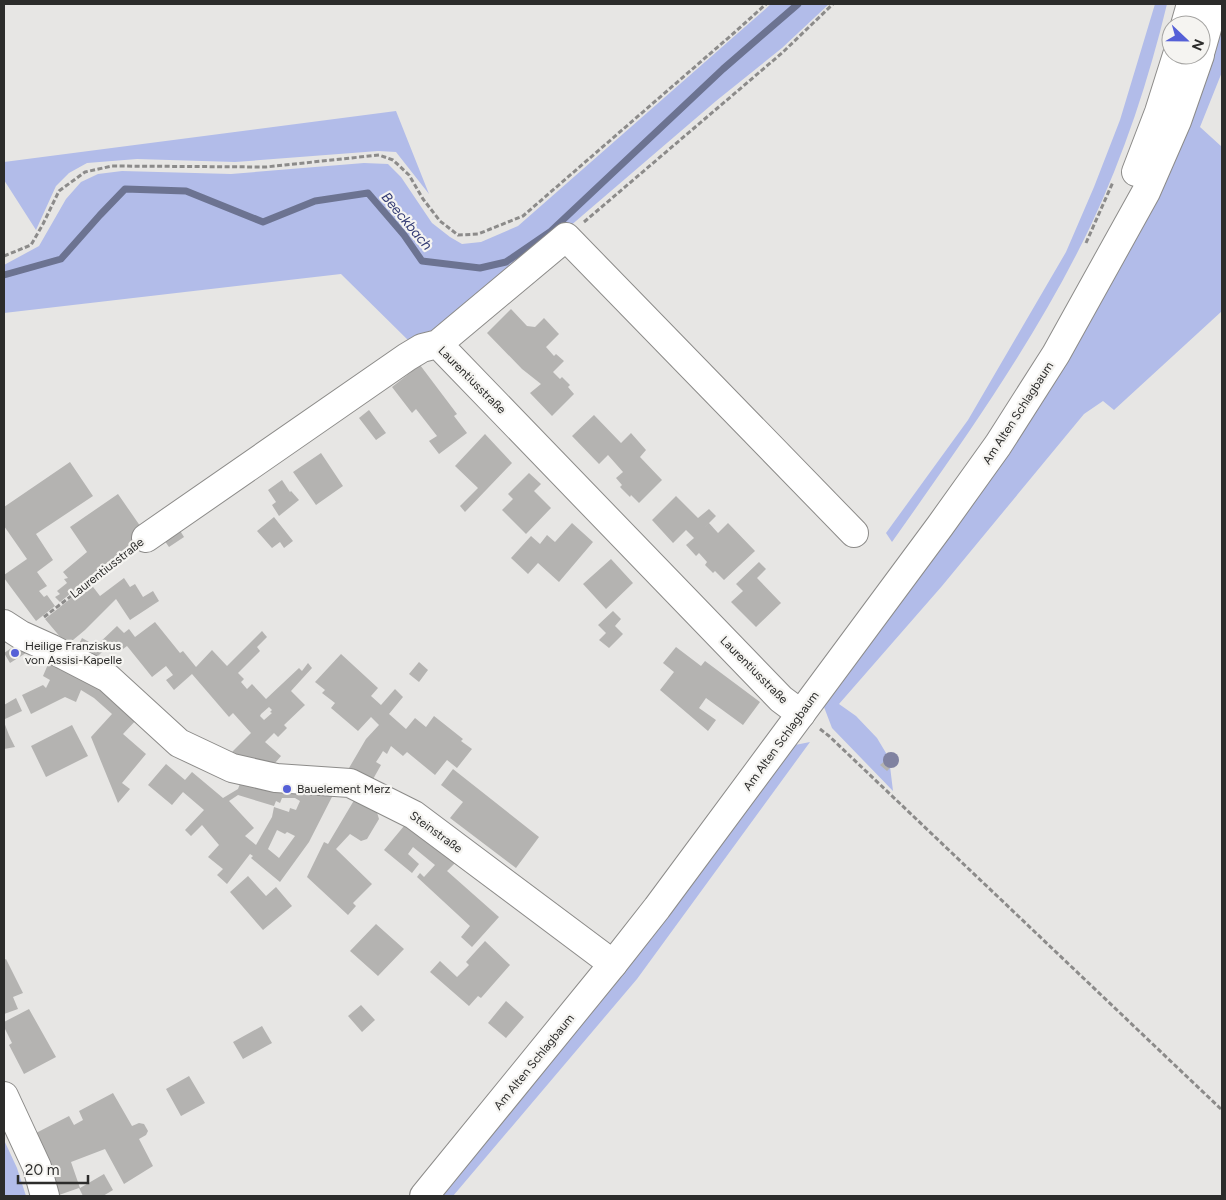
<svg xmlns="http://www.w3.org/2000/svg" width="1226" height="1200" font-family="Figtree,sans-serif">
<rect width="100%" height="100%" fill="#e7e6e4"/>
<!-- green -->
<path fill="#b2bce9" d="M771,4h58l-47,44 -66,53 -252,216 -51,28 -72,-71 -337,39v-48l35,-19 27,-47 15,-17 17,-8 24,-3 109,3 133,-11 24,1 13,13 31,46 18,14 12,7 19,-2 37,-16z
M1155,4h12c-18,75 -43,151 -76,221 -54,113 -127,215 -199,317l-6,-9 82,-113 98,-168 28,-65 26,-67z
M1222,4v68l-22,55 22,20v164l-108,99 -11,-9 -19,13 -142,172 -103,118 17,12 21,22 12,20 4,33 -61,-63 -8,-21 103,-140 83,-117z
M396,111l33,83 -33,-42 -18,-1 -143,11 -98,-3 -50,4 -18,10 -13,13 -20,44 -32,-50v-18z
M810,742l-173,237 -184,217h-15l199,-242 158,-209z
M4,1140l13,28 9,28h-22z"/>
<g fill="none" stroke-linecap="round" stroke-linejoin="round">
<!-- stream -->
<path stroke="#6c7391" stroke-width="7" d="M4,275l57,-16 39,-44 25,-26 61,2 77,31 52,-21 53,-8 36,42 18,26 58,7 26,-6 44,-30 173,-163 75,-65"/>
</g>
<!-- building -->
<path fill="#b4b3b1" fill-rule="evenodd" d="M511,309l16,17 8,1 9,-9 15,16 -13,13 8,9 2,-2 8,7 -11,11 7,7 2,-2 8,8 -2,2 6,7 -22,22 -22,-23 11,-9 -19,-15 -35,-36z
M420,365l37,49 -3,2 13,17 -28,21 -10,-13 8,-5 -21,-27 -4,4 -20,-26z
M369,410l17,23 -10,7 -17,-22z
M594,415l27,28 10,-10 15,17 -6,7 22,23 -23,23 -8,-8 -1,2 -10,-10 2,-2 -6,-7 7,-6 -15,-17 -9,9 -27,-28z
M485,434l27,29 -47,49 -5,-6 18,-18 -23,-22z
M321,453l22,33 -27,19 -23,-33z
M70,462l23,34 -57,38 17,26 -16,12 10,14 -8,5 5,6 3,-2 8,11 -19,15 -32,-43v-3l23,-16 -23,-33v-19z
M529,473l12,11 -7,7 17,17 -25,26 -24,-24 11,-11 -5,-5z
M282,480l8,12 1,-1 8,9 -20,16 -7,-11 4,-3 -8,-12z
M118,494l27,39 -85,69 -5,-5 5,-3 -3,-3 10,-8 -3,-4 4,-1 -5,-6 24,-20 -17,-25z
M676,496l22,22 11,-9 7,7 -11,11 4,-4 9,10 10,-10 27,28 -31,29 -9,-9 -2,2 -8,-8 2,-3 -8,-9 -3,3 -10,-11 8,-7 -8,-8 -13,13 -21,-23z
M274,517l19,24 -9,7 -4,-6 -8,6 -15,-17z
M572,523l21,19 -34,40 -21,-19 -10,11 -17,-16 20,-22 9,8 7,-9 8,7z
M179,529l5,8 -15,10 -5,-7z
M611,559l22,24 -27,26 -23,-25z
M759,562l7,7 -9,9 24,25 -25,24 -25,-25 12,-11 -7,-7z
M124,578l6,9 5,-3 8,13 10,-6 6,10 -29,19 -14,-21 -31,31 -18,15 -22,-26 45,-36 10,13z
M613,611l8,8 -6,7 8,8 -14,14 -10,-8 7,-7 -8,-8z
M155,622l25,31 3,-2 13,16 16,-17 15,16 35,-35 5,6 -10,10 3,4 -22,22 6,6 -3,3 6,7 5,-5 14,15 33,-31 3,3 6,-8 4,5 -21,23 14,14 -21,20 3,3 -9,9 -4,-4 -9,9 16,14 -11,13 -40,-15 21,-21 -18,-20 -4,4 -37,-43 -18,16 -8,-10 7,-5 -7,-9 -14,11 -25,-31 -8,6 -8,-9 -16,16 -18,-11 5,-10 14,8 21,-20 7,7 5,-4 6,8zM269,707l3,3 -2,2 2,1 -8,7 -4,-4 1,-2z
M19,643l7,10 -16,10 -6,-10z
M676,647l25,19 4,-5 55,41 -17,23 -37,-27 -7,10 17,12 -8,11 -48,-41 14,-18 -11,-9z
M341,654l37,34 -7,8 10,9 14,-16 8,8 -14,17 17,15 9,-11 11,9 8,-11 29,23 -2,2 11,8 -15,19 -10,-8 -12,15 -28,-23 -4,4 -12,-10 -4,8 -4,-3 -3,5 -4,6 5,3 -9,16 -23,-13 17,-29 13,-14 -8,-8 -13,14 -27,-23 4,-5 -13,-10 3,-3 -10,-8z
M49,662l52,25 38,30 -16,17 23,20 -24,29 8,6 -12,14 -27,-66 21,-23 -18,-16 -13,-8 -5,12 -11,-5 -34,17 -9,-19 21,-10 3,3 4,-8 -7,-4z
M419,662l9,8 -9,12 -10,-8z
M16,698l6,13 -17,8 -1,-14z
M4,722l5,13 6,12 -11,2z
M72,725l16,31 -42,21 -15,-31z
M888,758l6,6 -7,7 -7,-6z
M166,764l19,16 7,-8 31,26 15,-9 3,-8 94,10 -26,51 -29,40 -29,-24 2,-2 -3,-2 -23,30 -10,-9 6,-6 -15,-12 11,-12 -17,-20 -11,11 -6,-6 19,-20 -21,-18 -11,13 -24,-20zM238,795l36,11 2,-5 4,2 2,-5h13l5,3 -4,9 -6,-2 -1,4 -15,-5 -2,10 -16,28 -11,-9 9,-8 -25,-27zM277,830l8,4 2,-2 8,4 -16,22 -11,-9z
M453,769l86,68 -23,31 -66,-50 13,-16 -22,-17z
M356,797l20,12 3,10 -12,20 -6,2 -11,-7 -14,15 36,35 -19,19 3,3 -8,9 -41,-38 17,-35 4,2z
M409,820l48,41 -10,10 52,46 -27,30 -11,-10 9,-11 -53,-49 3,-4 4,4 11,-12 -22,-18 -5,7 11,10 -7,9 -28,-23z
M248,876l18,20 10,-9 16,19 -29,24 -33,-38z
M376,924l28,25 -26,27 -28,-25z
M485,941l25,24 -29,33 -3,-2 -9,10 -39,-34 10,-11 17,16 12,-12 -3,-3z
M6,959l17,34 -10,4 5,12 -14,5v-54z
M506,1001l18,16 -18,21 -18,-15z
M361,1005l14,15 -13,12 -14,-16z
M29,1009l27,48 -32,17 -15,-29 3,-2 -8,-16v-5z
M262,1026l10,17 -29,16 -10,-17z
M189,1076l16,27 -24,13 -15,-27z
M113,1093l19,33 7,-3 5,1 4,7 -2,4 -7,4 14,27 -29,18 -19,-35 -34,13 9,26 24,-14 9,16 -10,6h-20l-4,-8 -20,7 -13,-39 -10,-23 33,-17 5,9 9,-5 -4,-9z"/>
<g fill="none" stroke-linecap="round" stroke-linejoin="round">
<!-- minor casing -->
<g stroke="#8c8b89" stroke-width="30">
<path id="minor" d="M438,344l343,355 20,15
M146,538l261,-181 15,-9 16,-4 128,-107 288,296
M4,624l17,11 31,14 56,29 71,65 53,25 44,10 74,5 64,32 199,149
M4,1096l33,71 8,29"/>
</g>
<!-- major casing -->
<g stroke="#8c8b89" stroke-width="30">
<path id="major" d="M1185,25l6,-21
M1201,50l13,-46
M1136,172l23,-60 18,-57
M424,1196l189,-232 44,-56 283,-382 58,-81 58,-91 90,-162 31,-71 23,-66"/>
</g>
<!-- path -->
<path stroke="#8c8b8a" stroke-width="3" stroke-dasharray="5 2.5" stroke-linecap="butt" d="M584,222l198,-169 51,-49
M1086,243l27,-61
M4,256l27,-11 12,-21 16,-33 26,-19 27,-6 154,1 113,-12 14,5 16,15 14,24 17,22 18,14 20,-1 45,-18 212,-184 31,-28
M44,617l84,-65
M820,729l9,7 393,374"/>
<!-- minor -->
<use href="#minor" stroke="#fff" stroke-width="28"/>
<!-- major -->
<use href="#major" stroke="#fff" stroke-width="28"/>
</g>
<!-- trees -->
<circle fill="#8082a0" cx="891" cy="760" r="8"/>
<!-- markers -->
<g fill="#5560d7" stroke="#f5f4f1" stroke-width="2">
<circle cx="15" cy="653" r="5"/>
<circle cx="287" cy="789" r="5"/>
</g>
<g text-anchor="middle" stroke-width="4.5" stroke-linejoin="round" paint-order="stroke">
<!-- street labels -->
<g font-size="12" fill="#2c2c2b" stroke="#f5f4f1">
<text transform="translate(472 380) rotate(45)" y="4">Laurentiusstraße</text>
<text transform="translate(1018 413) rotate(-57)" y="4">Am Alten Schlagbaum</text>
<text transform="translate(107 568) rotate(-38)" y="4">Laurentiusstraße</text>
<text transform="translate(754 670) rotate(45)" y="4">Laurentiusstraße</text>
<text transform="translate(781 741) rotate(-54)" y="4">Am Alten Schlagbaum</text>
<text transform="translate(436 832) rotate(36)" y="4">Steinstraße</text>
<text transform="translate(534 1062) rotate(-51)" y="4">Am Alten Schlagbaum</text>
</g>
<!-- poi labels -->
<g font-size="12" fill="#2c2c2b" stroke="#f5f4f1" text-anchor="start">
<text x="25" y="650">Heilige Franziskus<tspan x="25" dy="14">von Assisi-Kapelle</tspan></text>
<text x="297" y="793">Bauelement Merz</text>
</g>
<!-- water labels -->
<g font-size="14" font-style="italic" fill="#353d75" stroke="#f5f4f1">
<text transform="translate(407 221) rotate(50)" y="5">Beeckbach</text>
</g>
</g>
<!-- border -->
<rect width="1226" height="1200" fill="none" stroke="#2c2c2b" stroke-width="10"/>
<!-- north arrow -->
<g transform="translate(1186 40) rotate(112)"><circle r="24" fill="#f5f4f1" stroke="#a5a4a2"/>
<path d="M0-4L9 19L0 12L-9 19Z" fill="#5560d7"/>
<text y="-8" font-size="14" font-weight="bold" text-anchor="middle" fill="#2c2c2b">N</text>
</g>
<!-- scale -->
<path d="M18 1175v8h70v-8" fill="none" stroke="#2c2c2b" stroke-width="2.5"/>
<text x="25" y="1175" font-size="15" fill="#2c2c2b" stroke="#f5f4f1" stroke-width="4" paint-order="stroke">20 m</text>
</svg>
